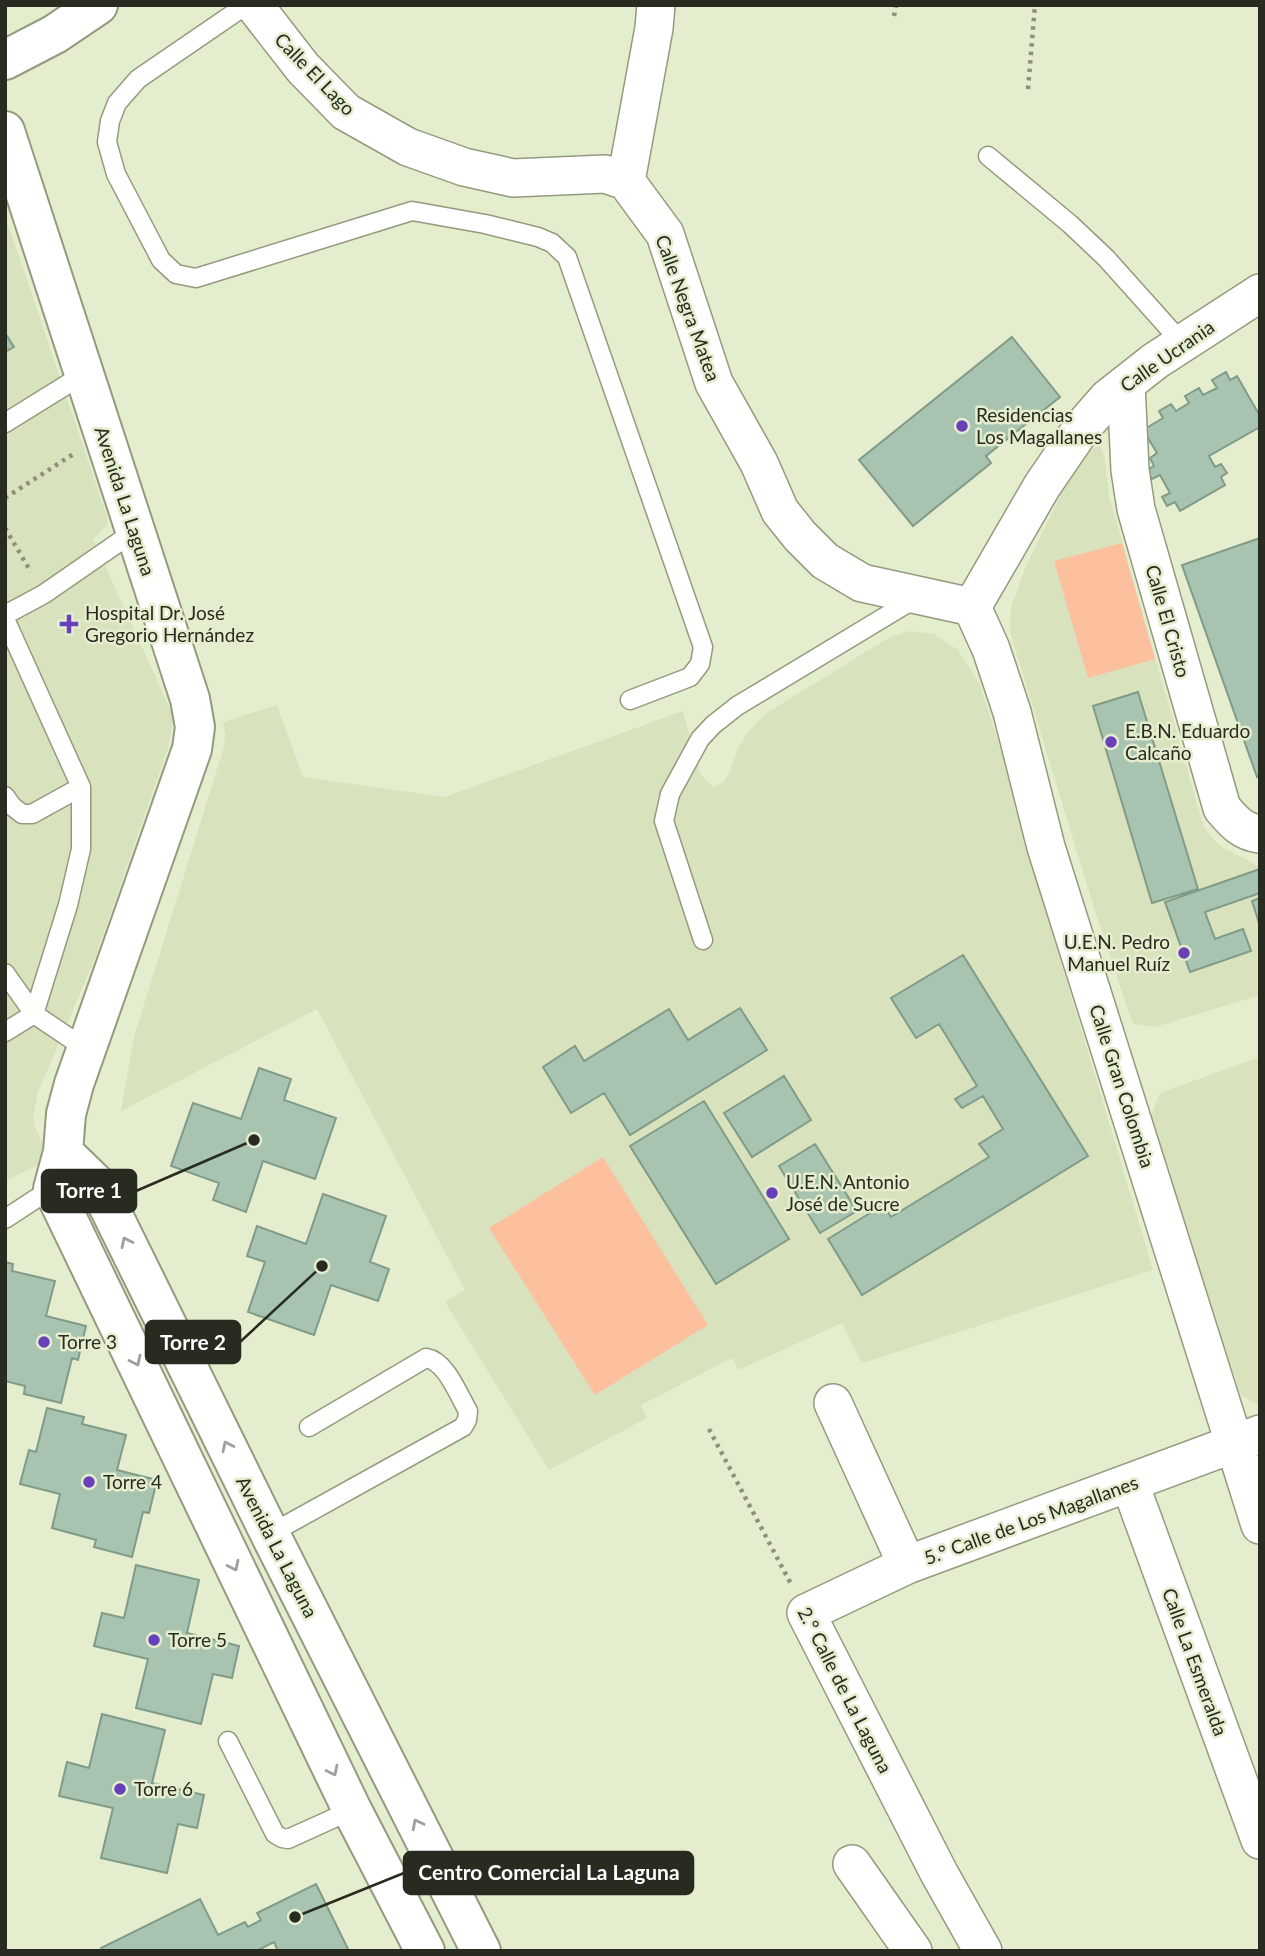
<svg xmlns="http://www.w3.org/2000/svg" width="1265" height="1956" font-family="Lato,sans-serif">
<rect width="100%" height="100%" fill="#e4edce"/>
<!-- built -->
<path fill="#d8e2bc" d="M5,215l102,302v8l-14,14 78,172 2,9 -4,25 -74,213 -57,134 -5,25 3,12 13,30 -44,22z
M1097,445l4,2 4,12 4,37 94,329 8,12 11,10 38,20v128l-105,32 -22,-3 -38,-113 -84,-276 -1,-16 2,-15 14,-38 42,-86 17,-24z
M910,631l24,3 24,16 22,35 28,87 28,106 117,392 -291,93 -20,-40 -104,47 -6,-12 -91,47 6,13 -98,52 -104,-168 20,-12 -148,-281 -196,102 13,-74 90,-290 1,-15 -2,-10 54,-17 26,72 142,20 238,-86 17,63 11,11 3,2 10,-5 5,-9 8,-23 11,-18 17,-18 125,-77z
M1260,1057v350l-19,-12 -92,-275 11,-27z"/>
<!-- pitch -->
<path fill="#fdc09e" d="M1122,543l33,116 -67,19 -34,-117z
M603,1157l105,168 -113,70 -106,-167z"/>
<!-- building -->
<path fill="#a8c4b0" stroke="#809b88" stroke-width="2" d="M5,333l9,14 -9,5z
M1012,337l48,60 -74,59 5,7 -78,63 -54,-66z
M1226,372l4,8 7,-4 23,40v11l-51,29 6,11 6,-3 6,9 -6,4 4,8 -45,26 -5,-9 -8,4 -5,-9 8,-4 -10,-18 -8,4 -5,-9 7,-4 -4,-8 7,-5 -14,-23 20,-12 -4,-7 12,-7 5,7 13,-8 -4,-7 14,-8 4,7 14,-7 -5,-8z
M1260,538v238l-3,1 -75,-212z
M1138,692l60,197 -46,14 -59,-197z
M1260,869v24l-55,19 10,27 28,-10 8,22 -61,21 -25,-70z
M1260,898v28l-8,-25z
M963,955l125,201 -226,139 -34,-56 55,-34 8,12 98,-60 -10,-13 24,-15 -20,-33 -21,12 -7,-9 22,-13 -38,-62 -23,14 -25,-40z
M740,1008l27,42 -137,85 -26,-42 -33,20 -28,-46 32,-21 9,15 85,-52 19,31z
M259,1068l32,11 -7,21 52,18 -21,61 -52,-18 -17,51 -33,-12 6,-17 -48,-17 22,-63 48,16z
M784,1076l27,44 -59,37 -28,-44z
M704,1101l85,138 -73,45 -86,-138z
M815,1144l42,67 -37,22 -41,-67z
M323,1194l63,22 -16,46 19,7 -11,32 -47,-16 -17,50 -66,-23 17,-50 -18,-6 10,-30 49,18z
M5,1262l8,2 -1,7 43,10 -9,35 40,10 -8,34 -6,-2 -11,45 -37,-9 1,-8 -20,-5z
M47,1408l37,9 -2,7 44,11 -9,35 40,10 -8,33 -6,-1 -11,45 -38,-10 2,-7 -44,-12 8,-34 -40,-10 9,-34 7,2z
M136,1565l63,15 -12,53 52,13 -7,32 -19,-4 -12,50 -65,-16 12,-49 -54,-13 8,-33 22,5z
M102,1714l63,16 -13,53 52,12 -7,33 -19,-4 -11,49 -66,-15 12,-50 -54,-12 8,-34 22,6z
M316,1884l33,67h-71l-4,-9 -18,9h-154l-1,-3 99,-49 18,36 27,-13 3,5 13,-7 -4,-7z"/>
<g fill="none" stroke-linecap="round" stroke-linejoin="round">
<!-- lane casing -->
<g stroke="#939b7e" stroke-width="21">
<path id="lane" d="M246,5l-108,74 -21,24 -7,18 -3,21 9,32 45,86 15,14 20,4 216,-67 73,13 53,13 14,6 15,14 136,390 -3,17 -10,13 -60,23
M988,156l82,68 36,34 77,86
M5,423l79,-49
M5,615l39,-21 91,-63
M5,619l76,168v62l-13,56 -34,109 -29,18
M5,796l7,10 10,8h10l49,-27
M703,940l-39,-119 6,-27 30,-55 13,-14 24,-19 179,-108
M5,973l29,41 52,35
M5,1219l32,-21 16,-9
M270,1534l193,-107 4,-7 1,-9c-10,-17 -22,-50 -42,-53l-117,69
M228,1741l47,93 7,4 6,1 64,-29"/>
</g>
<!-- street casing -->
<g stroke="#939b7e" stroke-width="40">
<path id="street" d="M254,5l49,63 43,44 62,35 56,20 49,11 92,-4 21,7
M656,5l-2,23 -28,153 39,53 49,149 45,80 21,48 20,25 25,25 37,22 110,24
M1126,384l4,86 6,39 86,299c11,13 20,24 38,26
M972,607l19,42 21,63 34,135 214,678
M972,607l70,-121 39,-57 27,-31 47,-37 105,-68
M833,1403l74,162
M1130,1484l130,356
M852,1864l61,87
M983,1951l-44,-78 -133,-260 101,-48 353,-131"/>
</g>
<!-- secondary casing -->
<g stroke="#939b7e" stroke-width="42">
<path id="secondary" d="M5,60l50,-26 43,-29
M5,131l185,568 5,28 -3,22 -118,335 -8,30 -3,38 -10,37 299,621 73,141
M63,1152l36,35 171,347 211,417"/>
</g>
<!-- path -->
<path stroke="#8b917b" stroke-width="4.5" stroke-dasharray="3.5 5" stroke-linecap="butt" d="M894,16l2,-11
M1028,89l7,-84
M5,498l70,-45
M5,528l26,44
M709,1429l82,155"/>
<!-- lane -->
<use href="#lane" stroke="#fff" stroke-width="18"/>
<!-- street -->
<use href="#street" stroke="#fff" stroke-width="37"/>
<!-- secondary -->
<use href="#secondary" stroke="#fff" stroke-width="38"/>
</g>
<!-- one-way arrows -->
<defs><path id="oneway-chevron" d="M-2-3.5L2.5 0L-2 3.5" fill="none" stroke-width="1.6" stroke-linecap="round" stroke-linejoin="round" transform="scale(1.75)"/></defs>
<g stroke="#9ea09b">
<use href="#oneway-chevron" transform="translate(126 1242) rotate(-116)"/>
<use href="#oneway-chevron" transform="translate(136 1361) rotate(64)"/>
<use href="#oneway-chevron" transform="translate(227 1446) rotate(-116)"/>
<use href="#oneway-chevron" transform="translate(234 1566) rotate(64)"/>
<use href="#oneway-chevron" transform="translate(333 1771) rotate(64)"/>
<use href="#oneway-chevron" transform="translate(417 1824) rotate(-117)"/>
</g>
<!-- markers -->
<g fill="#6840b8" stroke="#e4edce" stroke-width="2.5">
<circle cx="962" cy="426" r="7"/>
<path d="M65.5 613.5h7v7h7v7h-7v7h-7v-7h-7v-7h7z"/>
<circle cx="1111" cy="742" r="7"/>
<circle cx="1184" cy="953" r="7"/>
<circle cx="772" cy="1193" r="7"/>
<circle cx="44" cy="1342" r="7"/>
<circle cx="89" cy="1482" r="7"/>
<circle cx="154" cy="1640" r="7"/>
<circle cx="120" cy="1789" r="7"/>
</g>
<g text-anchor="middle" stroke-width="5" stroke-linejoin="round" paint-order="stroke">
<!-- street labels -->
<g font-size="19" fill="#282b20" stroke="#e4edce">
<text transform="translate(315 74) rotate(46)" y="7">Calle El Lago</text>
<text transform="translate(688 308) rotate(70)" y="7">Calle Negra Matea</text>
<text transform="translate(1167 356) rotate(-35)" y="7">Calle Ucrania</text>
<text transform="translate(125 501) rotate(72)" y="7">Avenida La Laguna</text>
<text transform="translate(1168 621) rotate(74)" y="7">Calle El Cristo</text>
<text transform="translate(1122 1086) rotate(72)" y="7">Calle Gran Colombia</text>
<text transform="translate(1031 1520) rotate(-20)" y="7">5.° Calle de Los Magallanes</text>
<text transform="translate(277 1547) rotate(63)" y="7">Avenida La Laguna</text>
<text transform="translate(1195 1662) rotate(70)" y="7">Calle La Esmeralda</text>
<text transform="translate(845 1690) rotate(63)" y="7">2.° Calle de La Laguna</text>
</g>
<!-- poi labels -->
<g font-size="19" fill="#282b20" stroke="#e4edce" text-anchor="start">
<text x="976" y="422">Residencias<tspan x="976" dy="22">Los Magallanes</tspan></text>
<text x="85" y="620">Hospital Dr. José<tspan x="85" dy="22">Gregorio Hernández</tspan></text>
<text x="1125" y="738">E.B.N. Eduardo<tspan x="1125" dy="22">Calcaño</tspan></text>
<text x="1170" y="949" text-anchor="end">U.E.N. Pedro<tspan x="1170" dy="22">Manuel Ruíz</tspan></text>
<text x="786" y="1189">U.E.N. Antonio<tspan x="786" dy="22">José de Sucre</tspan></text>
<text x="58" y="1349">Torre 3</text>
<text x="103" y="1489">Torre 4</text>
<text x="168" y="1647">Torre 5</text>
<text x="134" y="1796">Torre 6</text>
</g>
</g>
<!-- callouts -->
<path fill="none" stroke="#282b20" stroke-width="2.5" d="M254 1140L136 1191M322 1266L240 1342M295 1917L404 1873"/>
<g fill="#282b20" stroke="#e4edce" stroke-width="2.5">
<circle cx="254" cy="1140" r="7"/>
<circle cx="322" cy="1266" r="7"/>
<circle cx="295" cy="1917" r="7"/>
</g>
<g fill="#282b20" stroke="#282b20" stroke-width="2.5">
<rect x="42" y="1170" width="94" height="42" rx="7"/>
<rect x="146" y="1321" width="94" height="42" rx="7"/>
<rect x="404" y="1852" width="289" height="42" rx="7"/>
</g>
<g font-size="21" text-anchor="middle" font-weight="bold" fill="#fff">
<text x="89" y="1198">Torre 1</text>
<text x="193" y="1350">Torre 2</text>
<text x="549" y="1880">Centro Comercial La Laguna</text>
</g>
<!-- border -->
<rect width="1265" height="1956" fill="none" stroke="#282b20" stroke-width="14"/>
</svg>
